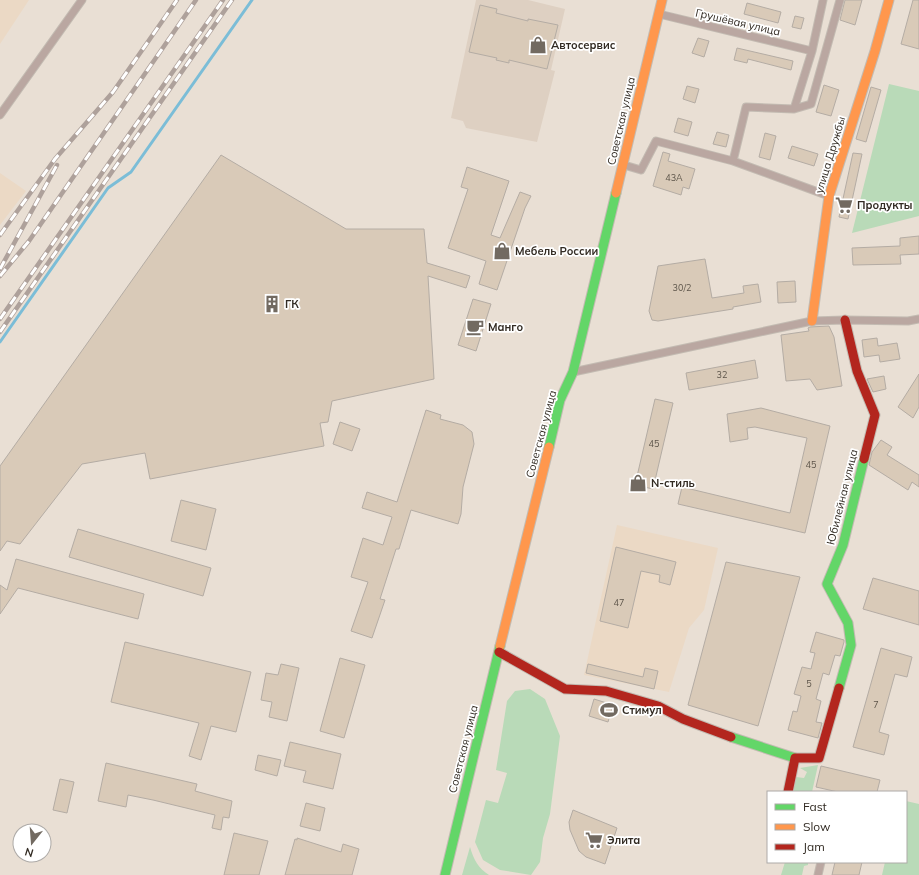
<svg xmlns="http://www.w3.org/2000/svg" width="919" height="875" font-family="Mulish,sans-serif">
<rect width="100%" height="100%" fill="#e9dfd4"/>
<!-- commercial -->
<path fill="#ded0c2" d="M476,0h52l37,9 -14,61 4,1 -18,71 -71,-14 -3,-7 -12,-3z"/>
<!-- built -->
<path fill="#ebd9c5" d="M0,0h29l-29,44z
M0,173l26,18 -26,34z
M617,525l101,23 -14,62 -15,18 -20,64 -85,-17z"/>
<!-- green -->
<path fill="#b9dab8" d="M889,84l30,7v125l-67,17z
M530,689l15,10 15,37 -10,78 -7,24 -3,24 -9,13 -31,-5 -17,-10 -8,-18 11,-42 12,3 9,-30 -11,-3 11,-69 8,-10z
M818,765l-6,27h-19l3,-15 8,1 3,-6 -7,-4z
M906,801l13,3v71h-37l3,-13h21z
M470,847c4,13 8,21 19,28h-27z
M785,862h23v3l-4,1 -2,9h-21z"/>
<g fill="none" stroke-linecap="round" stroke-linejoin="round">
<!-- stream -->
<path stroke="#7bbdd7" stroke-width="3" d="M0,342l108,-154 23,-16 121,-172"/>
</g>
<!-- building -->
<path fill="#d9cab8" stroke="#b4aca4" d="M845,0h17l-7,25 -15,-5z
M913,0h6v49l-18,-5z
M747,3l34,9 -3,11 -34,-9z
M480,5l17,4 -1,4 32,8v-2l30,6 -11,44 -38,-9v3l-13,-3 1,-2 -28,-6z
M795,16l9,2 -3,11 -9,-2z
M698,38l11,3 -5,16 -12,-4z
M737,48l56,13 -2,9 -43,-11 -1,4 -13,-3z
M824,85l15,5 -8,26 -15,-4z
M687,86l12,3 -4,14 -12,-4z
M871,87l10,3 -15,52 -10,-3z
M678,118l14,4 -4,14 -14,-4z
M717,132l12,3 -3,12 -13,-3z
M765,133l11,3 -6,24 -11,-3z
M792,146l26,8 -4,12 -26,-8z
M663,152l7,2 -2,7 27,8 -6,20 -6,-2 -2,8 -28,-9z
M853,153l9,1 -14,65 -9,-2z
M221,155l125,74h78l3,34 43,13 -4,12 -38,-12 6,103 -102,22 -4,21 -8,1 4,23 -174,33 -5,-26 -63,11 -62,80 -13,-3 -7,10v-85z
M467,167l42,14 -18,54 9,3 20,-46 11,4 -6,12 -28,82 -18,-6 7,-23 -38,-13 20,-59 -7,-2z
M919,236v18l-19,1 1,9 -48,1 -1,-17 48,-2v-8z
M705,259l7,39 32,-5 -1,-7 15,-2 3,18 -28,5v2l-75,12 -6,-1 -3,-9 9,-45z
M795,281l1,21 -18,1 -1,-21z
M473,299l18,5 -15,47 -18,-6z
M829,326l5,11 8,49 -25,4 -7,-11 -24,2 -5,-46 28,-4 -1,-3 2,-1z
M877,338l1,8 19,-3 3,16 -20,3 -1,-7 -15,2 -2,-17z
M755,360l3,18 -69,12 -3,-17z
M919,374v33l-6,11 -15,-11z
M884,376l2,13 -13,3 -6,-13z
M655,399l18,4 -20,86 -18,-4z
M761,408l69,18 -25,107 -127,-29 4,-17 108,26 17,-75 -52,-11 -8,1 1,11 -18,3 -3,-28z
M426,410l15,5 -1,4 23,6 9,7 2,12 -11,43 -2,27 -3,10 -47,-14 -12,39h-3l-16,50 5,1 -13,38 -21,-7 17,-49 -17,-5 12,-39 20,7 9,-28 -30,-9 5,-16 30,10z
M340,422l20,7 -8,22 -19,-7z
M881,440l11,7 -5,8 32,20v12l-7,-5 -4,8 -39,-25 3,-13z
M181,500l35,9 -10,41 -35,-9z
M78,529l133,39 -8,28 -134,-39z
M616,547l60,15 -6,23 -11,-3 1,-7 -19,-4 -13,57 -28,-7z
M16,559l128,35 -6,25 -120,-31 -18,26v-29l7,5z
M726,562l74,15 -42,149 -70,-21z
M873,578l46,13v34l-56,-16z
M816,632l28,8v2l-4,14 -5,-1 -6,20 -6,-2 -7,26 5,2 -5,21 6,1 -4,15 -30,-8 5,-19 4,1 4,-16 -7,-2 8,-27 9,2 4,-16 -5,-1z
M125,642l126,30 -15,60 -25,-6 -10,34 -12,-4 10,-33 -88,-21z
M881,648l31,9 -5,20 -12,-3 -16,58 10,3 -5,20 -31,-8z
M340,658l25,7 -21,73 -24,-7z
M281,664l18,4 -12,53 -18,-4 3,-15 -11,-2 5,-27 12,2z
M588,664l55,13 2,-9 13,3 -4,18 -68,-16z
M594,699l19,6 -5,17 -19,-6z
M290,742l51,12 -8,35 -30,-7 3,-11 -22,-5z
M258,755l23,5 -4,16 -22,-6z
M106,763l91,21 -2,7 37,10 -3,17 -6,-1 -2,13 -9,-2 3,-13 -62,-15 -25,-5 -2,12 -28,-6z
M821,766l59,14 -3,12h-39l-22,-5z
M60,779l14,3 -7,31 -14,-3z
M306,803l19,5 -5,23 -20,-5z
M573,810l44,18 -12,36 -19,-7 -7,-6 -9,-21 -1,-8z
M234,833l34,8 -9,34h-35z
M297,838l44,14 2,-8 16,5 -7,26h-67l10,-36 2,1z
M835,862h27l-3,13h-27z"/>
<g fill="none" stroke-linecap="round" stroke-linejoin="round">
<!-- street casing -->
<g stroke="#c3bbb2" stroke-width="9">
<path id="street" d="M659,14l153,37
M794,109l17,-5 29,-104
M0,115l82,-115
M733,161l13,-54 48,2 18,-58 11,-51
M624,165l17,5 15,-29 77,20 96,35
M573,372l239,-51 33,-1 63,1 11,-2
M818,875l3,-13"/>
</g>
<!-- fast casing -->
<g stroke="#c3bbb2" stroke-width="11">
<path id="fast" d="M549,447l11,-47 13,-28 43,-179
M839,688l12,-43 -3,-22 -21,-39 16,-39 21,-86
M731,737l64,21
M445,875l55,-229"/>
</g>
<!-- slow casing -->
<g stroke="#c3bbb2" stroke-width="11">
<path id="slow" d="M616,193l46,-193
M812,321l17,-125 46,-145 14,-51
M500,646l49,-199"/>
</g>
<!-- jam casing -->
<g stroke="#c3bbb2" stroke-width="11">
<path id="jam" d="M845,320l12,51 18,44 -11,44
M499,652l66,37 41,2 52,15 25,13 48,18
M788,792l7,-34h24l20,-70"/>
</g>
<!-- street -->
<use href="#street" stroke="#baa7a1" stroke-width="7"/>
<!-- fast -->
<use href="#fast" stroke="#63d668" stroke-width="9"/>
<!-- slow -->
<use href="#slow" stroke="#ff974d" stroke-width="9"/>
<!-- jam -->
<use href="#jam" stroke="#b3261e" stroke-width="9"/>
<!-- rail casing -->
<g stroke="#aea19b" stroke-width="4.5">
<path id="rail" d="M0,235l55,-76 58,-67 64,-92
M0,269l57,-104
M0,276l29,-35 167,-241
M0,319l223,-319
M0,332l232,-332"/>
</g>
<!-- rail -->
<use href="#rail" stroke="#fff" stroke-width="3" stroke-dasharray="9" stroke-linecap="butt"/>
</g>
<!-- icons -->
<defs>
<g id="shop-bare" transform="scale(1.38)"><path d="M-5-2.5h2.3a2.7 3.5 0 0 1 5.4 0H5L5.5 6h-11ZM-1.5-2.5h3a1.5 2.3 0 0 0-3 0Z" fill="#726a61" stroke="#fff" stroke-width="2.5" paint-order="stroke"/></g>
<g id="supermarket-bare" transform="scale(1.38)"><path d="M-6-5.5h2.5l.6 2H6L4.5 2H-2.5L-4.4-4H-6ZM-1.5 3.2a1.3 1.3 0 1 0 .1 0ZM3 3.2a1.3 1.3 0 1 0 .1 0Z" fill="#726a61" stroke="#fff" stroke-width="2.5" paint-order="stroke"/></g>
<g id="building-bare" transform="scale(1.38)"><path d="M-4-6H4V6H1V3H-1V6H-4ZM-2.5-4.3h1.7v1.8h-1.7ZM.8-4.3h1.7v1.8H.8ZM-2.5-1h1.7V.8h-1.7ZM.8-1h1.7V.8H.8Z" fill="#726a61" stroke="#fff" stroke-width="2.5" paint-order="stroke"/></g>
<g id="cafe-bare" transform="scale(1.38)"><path d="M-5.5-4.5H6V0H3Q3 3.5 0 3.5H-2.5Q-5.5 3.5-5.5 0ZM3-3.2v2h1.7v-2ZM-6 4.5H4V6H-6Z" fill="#726a61" stroke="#fff" stroke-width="2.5" paint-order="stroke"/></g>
<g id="stadium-bare" transform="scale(1.38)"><path d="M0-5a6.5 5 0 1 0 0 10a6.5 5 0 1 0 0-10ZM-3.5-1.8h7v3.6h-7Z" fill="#726a61" stroke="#fff" stroke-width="2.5" paint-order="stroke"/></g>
</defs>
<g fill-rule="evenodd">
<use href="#shop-bare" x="538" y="45"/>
<use href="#supermarket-bare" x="844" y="205"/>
<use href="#shop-bare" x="502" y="251"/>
<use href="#building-bare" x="272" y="304"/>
<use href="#cafe-bare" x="475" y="327"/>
<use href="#shop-bare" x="638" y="483"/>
<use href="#stadium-bare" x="609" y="710"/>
<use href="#supermarket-bare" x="594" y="840"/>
</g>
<g text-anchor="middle" stroke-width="3.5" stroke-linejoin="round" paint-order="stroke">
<!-- number labels -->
<g font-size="9" fill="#5c5449">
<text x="674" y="181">43А</text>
<text x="682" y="291">30/2</text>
<text x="722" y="378">32</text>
<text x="654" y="447">45</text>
<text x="811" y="468">45</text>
<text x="619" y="606">47</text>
<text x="809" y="687">5</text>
<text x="876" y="708">7</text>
</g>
<!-- street labels -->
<g font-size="11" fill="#322b23" stroke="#fff">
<text transform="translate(738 22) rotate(13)" y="4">Грушёвая улица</text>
<text transform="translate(621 121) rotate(-77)" y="4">Советская улица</text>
<text transform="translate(830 155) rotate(-73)" y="4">улица Дружбы</text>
<text transform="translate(541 434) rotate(-75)" y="4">Советская улица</text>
<text transform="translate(842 497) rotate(-76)" y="4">Юбилейная улица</text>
<text transform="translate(463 749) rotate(-76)" y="4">Советская улица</text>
</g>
<!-- poi labels -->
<g font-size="11" font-weight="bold" fill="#322b23" stroke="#fff" text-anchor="start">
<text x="551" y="49">Автосервис</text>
<text x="857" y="209">Продукты</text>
<text x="515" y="255">Мебель России</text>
<text x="285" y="308">ГК</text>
<text x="488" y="331">Манго</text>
<text x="651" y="487">N-стиль</text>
<text x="622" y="714">Стимул</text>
<text x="607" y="844">Элита</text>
</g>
</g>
<!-- legend -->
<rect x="767" y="791" width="140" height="72" fill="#ffffff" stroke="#adaaa7"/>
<rect x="775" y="804" width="20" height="6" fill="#63d668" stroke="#adaaa7"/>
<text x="803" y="811" font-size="12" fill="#322b23">Fast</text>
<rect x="775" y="824" width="20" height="6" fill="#ff974d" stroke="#adaaa7"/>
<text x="803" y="831" font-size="12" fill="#322b23">Slow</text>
<rect x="775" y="844" width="20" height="6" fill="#b3261e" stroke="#adaaa7"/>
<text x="803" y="851" font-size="12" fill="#322b23">Jam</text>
<!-- north arrow -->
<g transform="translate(32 843) rotate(197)"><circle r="19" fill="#ffffff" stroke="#adaaa7"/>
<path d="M0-3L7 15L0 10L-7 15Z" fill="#726a61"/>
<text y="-6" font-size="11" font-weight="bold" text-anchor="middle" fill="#322b23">N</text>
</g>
</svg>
